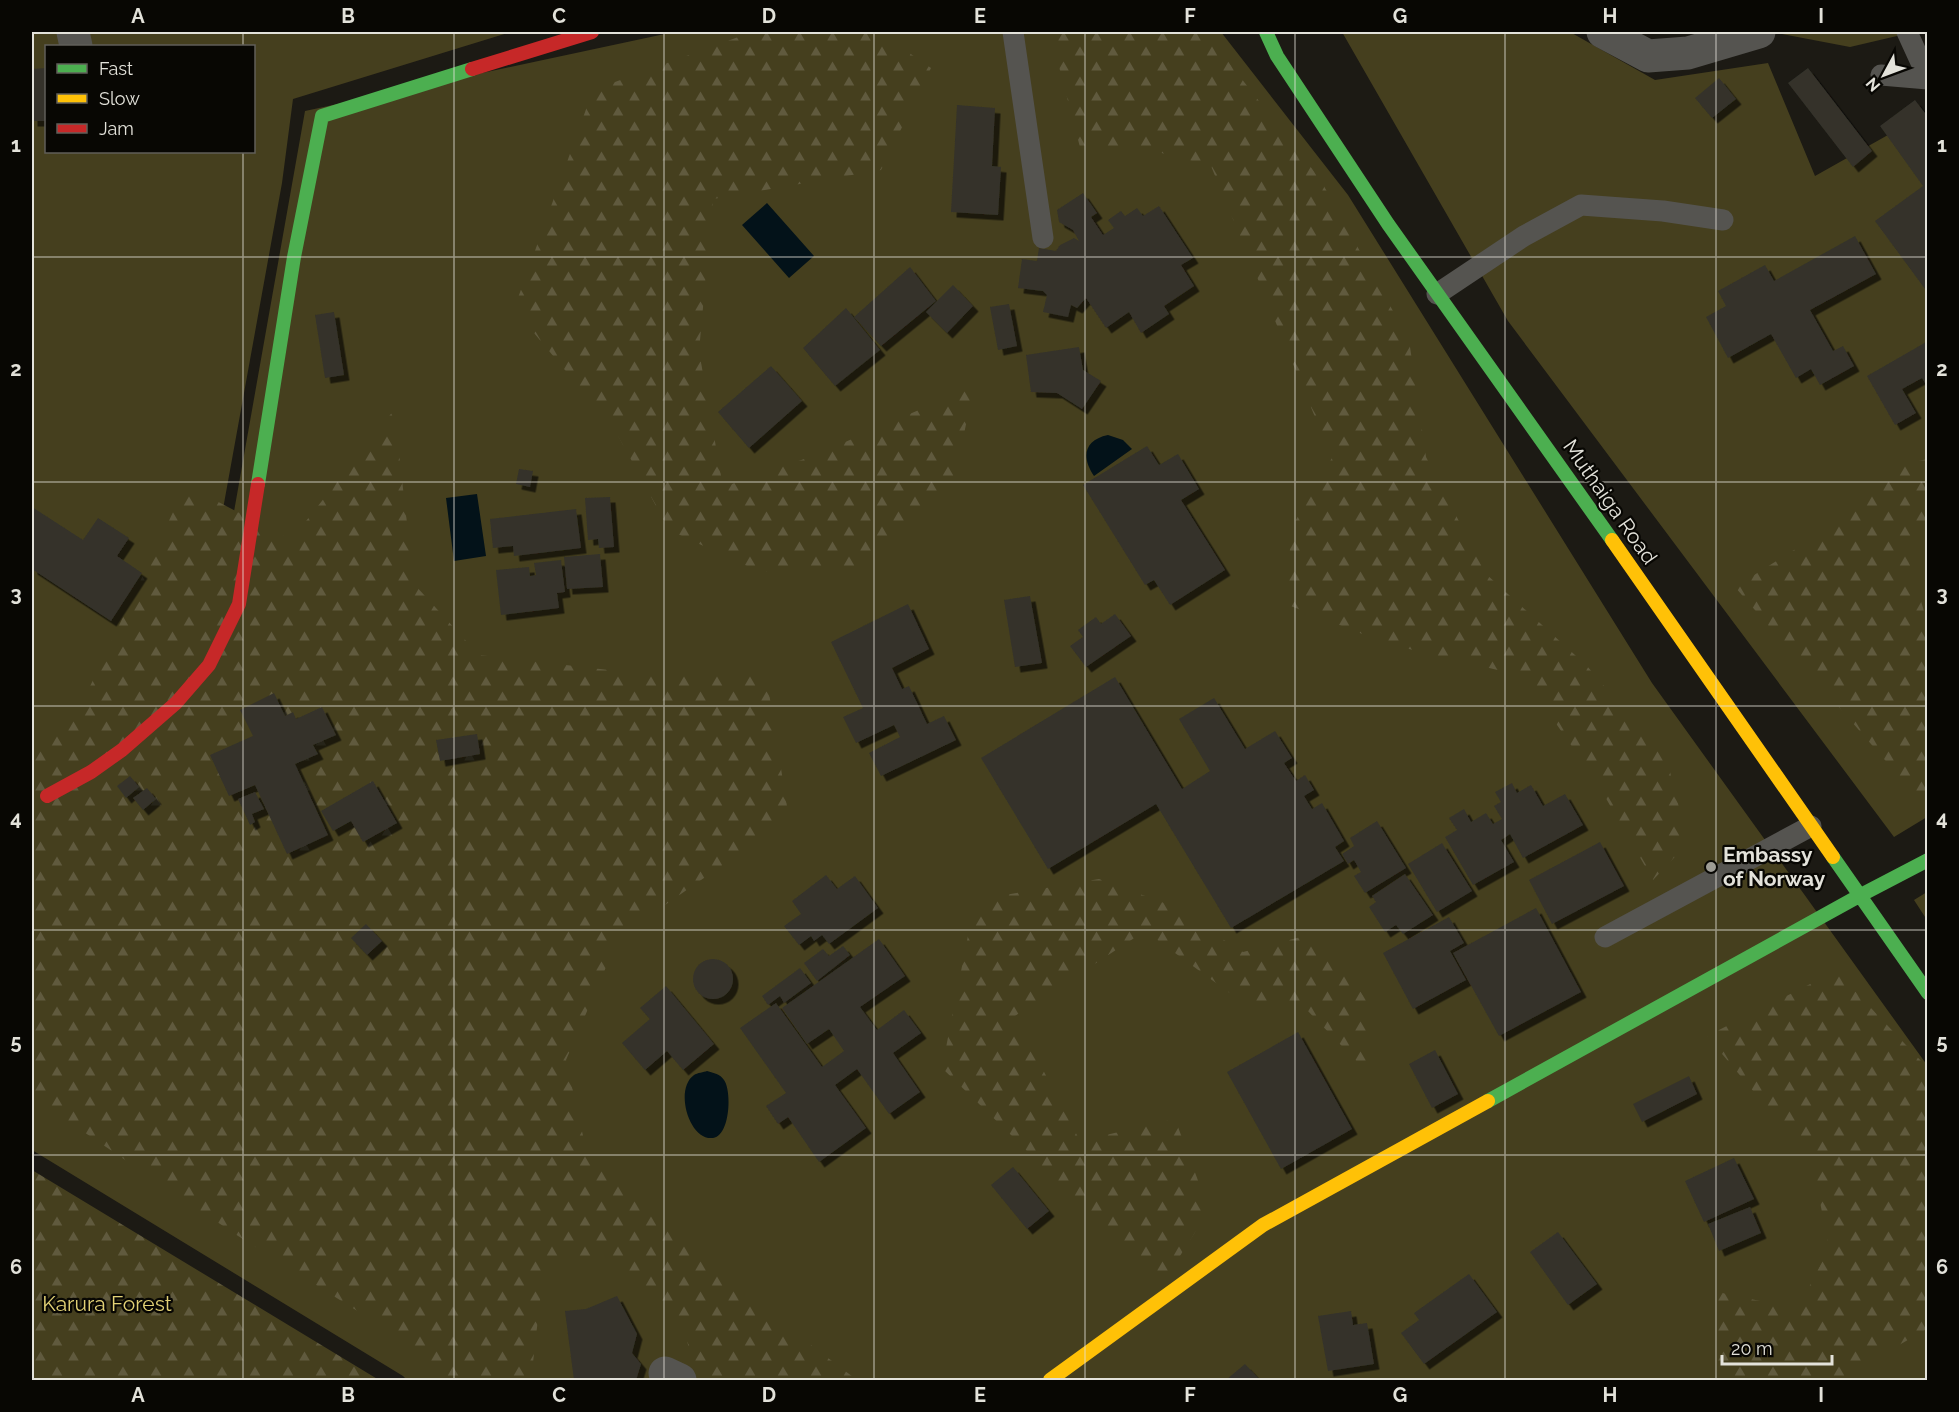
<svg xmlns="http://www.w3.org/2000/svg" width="1959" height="1412" font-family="Raleway,sans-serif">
<defs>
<pattern id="forest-firs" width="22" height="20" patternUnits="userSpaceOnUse" patternTransform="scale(1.5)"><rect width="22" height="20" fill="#453f1e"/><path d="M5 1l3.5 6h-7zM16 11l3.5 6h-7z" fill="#605a3e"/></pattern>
<filter id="shadow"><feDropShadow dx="5.5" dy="5.5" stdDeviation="0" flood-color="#0009"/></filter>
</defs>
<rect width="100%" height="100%" fill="#1c1a14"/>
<!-- green -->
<path fill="#453f1e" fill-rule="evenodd" d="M32,32h479l-218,67 -11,84 -80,442 -170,169zM46,46h208v106h-208z
M674,32h547l127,163 304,488 275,382v315h-1520l-4,-4 -371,-226v-335l181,-185 92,-519z
M1342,32h228l85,48 113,-17 47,113 112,-63v704l-33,20 -386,-516z
M1772,32h142l-64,15z
M1927,892v28l-13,-20z"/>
<!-- forest -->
<path fill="url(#forest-firs)" d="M752,32h127l52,36 -50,102 -168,29 -14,152 24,136 90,-31 161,-70 -19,91 -92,91 -103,4 -91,-42 -54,-100 -101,-121 79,-219z
M1050,32h155l115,147 89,161 17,117 60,117 101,92 80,94 21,83 -35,37 -57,-99 -73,-105 -135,-32 -105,-41 10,-78 39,-67 -121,-292 -76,-20 -54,5z
M394,410l20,174 65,71 138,16 149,3 23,145 -170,118 -53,123 22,98 111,102 158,120h-160l-14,-55 -74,-72 -65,13 -13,114h-88l-22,-29 -186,-117 -203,-137v-350l52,-48 102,-214 105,55z
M1927,459v70l-21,23 21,69 1,173 -5,10 -188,-217 92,-58 72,-63z
M1099,879l68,25 76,48 73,-19 50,66v72l-60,-62 -64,-7 -97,-71 -130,85 65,125 95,-22 34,91 -48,76 -150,-151 -69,-67 33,-168z
M1836,971l86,91 5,7v260l-89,51h-126l1,-89 85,18 31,-61 -17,-87 -105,-125z
M32,1170l347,210h-347z"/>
<!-- water -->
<path fill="#031219" d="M767,203l47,53 -25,22 -47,-53z
M1108,435l15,5 9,9 -38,27c-13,-19 -10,-36 14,-41z
M477,494l9,62 -32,5 -8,-63z
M707,1071c7,2 13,3 17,9 8,11 6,56 -11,58 -24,3 -39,-49 -19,-63 3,-2 10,-3 13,-4z"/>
<!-- building -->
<path fill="#34322a" filter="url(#shadow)" d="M46,68v53h-14v-52z
M1808,68l64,83 -19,16 -65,-84z
M1719,78l17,21 -24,19 -17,-20z
M1915,100l13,17v176l-53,-72 48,-35 -43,-60z
M957,105l38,3 -3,58 9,1 -3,48 -47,-3z
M1083,193l14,20 -6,4 12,18 11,-7 -6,-8 13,-9 4,5 12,-8 6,8 16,-10 34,52 -12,7 13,21 -30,20 5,8 -28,19 -12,-21 -23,16 -20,-30 -9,10 -6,-3 -3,12 -25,-5 4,-17 -4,-4 -25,-3 4,-29 15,2 2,-13 17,3 4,-6 14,-7 5,3 -6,-11 -14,-8 -2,-12z
M1855,236l21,38 -66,36 23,41 10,-5 11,20 -34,19 -9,-16 -15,9 -25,-44 -43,24 -22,-41 20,-11 -8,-15 47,-26 9,16z
M910,267l26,34 -55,45 -27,-29z
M953,285l20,21 -26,27 -21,-21z
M1009,304l8,42 -19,4 -8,-43z
M846,308l34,42 -45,36 -32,-38z
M334,312l10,63 -19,3 -10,-63z
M1928,341v47l-6,-10 -20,11 14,24 -21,12 -28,-49z
M1079,347l4,23 18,11 -19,28 -25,-16 -26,-1 -5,-37z
M771,366l31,35 -53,47 -31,-36z
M1147,446l12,19 19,-11 21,35 -18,11 44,70 -55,35 -16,-25 -9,5 -62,-100z
M519,469l14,2 -3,16 -14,-3z
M610,497l4,50 -15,1 -1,-9 -10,1 -3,-42z
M32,507l51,33 15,-22 31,20 -12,18 25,17 -31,48 -79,-52z
M576,509l5,39 -67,8 -1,-10 -20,2 -3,-29z
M600,554l3,33 -36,2 -3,-32z
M561,560l4,32 -8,1 2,15 -58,7 -5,-45 33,-3 1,9 6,-1 -2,-12z
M1030,596l12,67 -27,4 -11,-67z
M908,604l21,45 -37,19 10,21 7,-3 18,38 17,-8 12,24 -75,36 -12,-23 31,-16 -6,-12 -38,18 -13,-26 20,-9 -32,-66z
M1115,614l16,22 -45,31 -16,-21 13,-9 -5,-7 18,-13 5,7z
M1115,677l67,112 28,-18 -31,-52 35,-21 31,51 30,-18 17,27 -8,5 12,18 9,-6 9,15 -10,6 8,13 10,-6 22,38 -9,6 9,14 -113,67 -75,-124 -108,65 -67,-111z
M274,693l11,23 8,-4 3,7 26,-12 14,28 -23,10 5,9 -23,10 33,71 -41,19 -32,-69 -26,11 -19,-41 43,-19 -13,-26z
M477,734l3,20 -40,7 -4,-21z
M130,776l9,11 -13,11 -9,-12z
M373,781l24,42 -34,19 -12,-21 -18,10 -12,-20z
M1512,783l5,10 14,-8 12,21 22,-12 18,31 -60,33 -13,-24 -9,6 13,22 -41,23 -28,-48 12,-7 -8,-12 15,-9 7,13 15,-9 7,11 9,-5 -8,-13 7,-4 -6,-10z
M147,788l9,11 -13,11 -10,-12z
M255,792l9,17 -12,5 3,8 -5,3 -12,-26z
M1377,821l29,47 -41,25 -11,-17 7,-4 -7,-12 -6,4 -6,-10 12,-8 -4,-8z
M1600,842l24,44 -72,38 -23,-44z
M1442,843l30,48 -35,21 -29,-48z
M1405,874l28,41 -30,19 -7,-9 -11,7 -16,-25 7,-5 -4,-6z
M826,875l11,14 18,-13 23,32 -49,36 -7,-9 -8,6 -3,-5 -12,9 -15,-19 17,-12 -9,-13z
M1536,908l45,84 -82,44 -46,-83z
M1449,917l15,26 -14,8 16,29 -53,29 -30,-56z
M366,924l16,17 -15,14 -16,-17z
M879,939l26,37 -45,31 17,23 27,-20 17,23 -28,20 27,39 -31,22 -32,-45 -22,16 31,43 -47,34 -31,-45 -10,7 -12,-18 20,-13 -46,-65 36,-25 46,64 22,-16 -15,-22 -22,15 -25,-36z
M843,946l7,9 -33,26 -13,-18 19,-14 6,7z
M693 979a20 20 0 1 1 40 0a20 20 0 1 1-40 0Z
M800,968l11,15 -27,20 -4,-7 -12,9 -6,-9z
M666,986l48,58 -31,26 -16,-19 -22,19 -23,-27 28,-24 -10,-11z
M1298,1032l54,97 -71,40 -54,-97z
M1435,1050l23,44 -26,14 -23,-44z
M1689,1076l8,18 -55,28 -9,-18z
M1734,1158l20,41 -50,23 -19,-41z
M1013,1167l36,44 -22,18 -36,-44z
M1750,1207l11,26 -42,18 -11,-27z
M1558,1232l39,52 -29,21 -38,-53z
M1469,1274l28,38 -73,52 -23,-31 18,-13 -5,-7z
M617,1296l20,38 -5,19 9,11 -5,16h-62l-9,-69 21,-2z
M1351,1311l2,14 14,-2 7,41 -46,7 -10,-55z
M1245,1364l15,16h-34z"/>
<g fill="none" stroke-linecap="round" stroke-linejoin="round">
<!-- lane -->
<path stroke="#555450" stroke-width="21" d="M1013,32l30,206
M1907,32l21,46
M1881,75l47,4
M1437,294l87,-58 57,-31 82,6 60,9
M1605,937l206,-111"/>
<!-- street -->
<path stroke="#555450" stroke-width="33" d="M73,32l3,14
M1603,32l45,24 40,-3 71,-21
M665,1373l15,7"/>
<!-- fast -->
<path stroke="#4caf50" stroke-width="14" d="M1266,32l11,24 111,168 224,316
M258,484l36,-227 28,-141 150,-47
M1833,857l95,136
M1488,1101l371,-205 69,-36"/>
<!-- slow -->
<path stroke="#ffc107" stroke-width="14" d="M1612,540l221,317
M1050,1380l213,-155 225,-124"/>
<!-- jam -->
<path stroke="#c62828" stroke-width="14" d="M472,69l120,-37
M47,796l44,-24 31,-22 54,-47 33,-38 30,-61 19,-120"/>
</g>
<!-- grid -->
<path fill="none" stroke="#e3e2da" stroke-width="1.5" stroke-opacity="0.55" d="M243,32v14M454,32v1348M664,32v1348M874,32v1348M1085,32v1348M1295,32v1348M1505,32v1348M1716,32v1348M243,152v1228M32,257h1896M32,482h1896M32,706h1896M32,930h1896M32,1155h1896"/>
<!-- markers -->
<circle fill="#9d9c95" stroke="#080703" stroke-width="2" cx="1711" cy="867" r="6"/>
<g text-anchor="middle" stroke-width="4.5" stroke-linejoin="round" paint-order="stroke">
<!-- street labels -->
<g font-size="21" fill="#e3e2da" stroke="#080703">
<text transform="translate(1610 502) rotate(55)" y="7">Muthaiga Road</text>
</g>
<!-- poi labels -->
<g font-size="21" font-weight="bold" fill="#e3e2da" stroke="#080703" text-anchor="start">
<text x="1723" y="862">Embassy<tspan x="1723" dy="24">of Norway</tspan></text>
</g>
<!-- park labels -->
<g font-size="21" fill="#e2d175" stroke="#080703">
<text x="107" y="1311">Karura Forest</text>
</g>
</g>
<!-- border -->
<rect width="1959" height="1412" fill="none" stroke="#080703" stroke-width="66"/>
<!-- legend -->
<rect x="45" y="45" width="210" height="108" fill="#080703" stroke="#605f59" stroke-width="1.5"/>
<rect x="57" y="64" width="30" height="9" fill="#4caf50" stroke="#605f59" stroke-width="1.5"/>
<text x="99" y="75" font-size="18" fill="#e3e2da">Fast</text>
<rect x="57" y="94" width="30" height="9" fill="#ffc107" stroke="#605f59" stroke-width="1.5"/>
<text x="99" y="105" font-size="18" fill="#e3e2da">Slow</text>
<rect x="57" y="124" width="30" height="9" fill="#c62828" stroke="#605f59" stroke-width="1.5"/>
<text x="99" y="135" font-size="18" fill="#e3e2da">Jam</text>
<!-- north arrow -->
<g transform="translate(1884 75) rotate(229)" stroke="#080703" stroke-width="4.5" paint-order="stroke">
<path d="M0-4.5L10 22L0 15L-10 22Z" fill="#e3e2da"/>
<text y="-9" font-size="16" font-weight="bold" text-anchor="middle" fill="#e3e2da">N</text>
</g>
<!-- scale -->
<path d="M1722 1355v9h110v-9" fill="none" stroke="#e3e2da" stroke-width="3"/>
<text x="1731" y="1355" font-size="18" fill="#e3e2da" stroke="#080703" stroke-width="4.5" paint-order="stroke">20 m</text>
<rect x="33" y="33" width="1893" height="1346" fill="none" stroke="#e3e2da" stroke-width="2"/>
<g font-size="20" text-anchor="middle" font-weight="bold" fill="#e3e2da">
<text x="138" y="23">A</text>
<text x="348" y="23">B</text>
<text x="559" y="23">C</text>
<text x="769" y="23">D</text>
<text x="980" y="23">E</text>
<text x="1190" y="23">F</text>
<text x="1400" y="23">G</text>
<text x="1610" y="23">H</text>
<text x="1821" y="23">I</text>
<text x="16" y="152">1</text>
<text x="1942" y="152">1</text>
<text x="16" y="376">2</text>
<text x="1942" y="376">2</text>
<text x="16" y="601">3</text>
<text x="1942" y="601">3</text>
<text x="16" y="825">4</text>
<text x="1942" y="825">4</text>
<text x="16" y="1049">5</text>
<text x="1942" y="1049">5</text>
<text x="16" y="1274">6</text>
<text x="1942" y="1274">6</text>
<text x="138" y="1402">A</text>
<text x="348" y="1402">B</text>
<text x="559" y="1402">C</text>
<text x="769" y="1402">D</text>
<text x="980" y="1402">E</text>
<text x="1190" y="1402">F</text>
<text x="1400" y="1402">G</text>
<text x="1610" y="1402">H</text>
<text x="1821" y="1402">I</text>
</g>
</svg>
